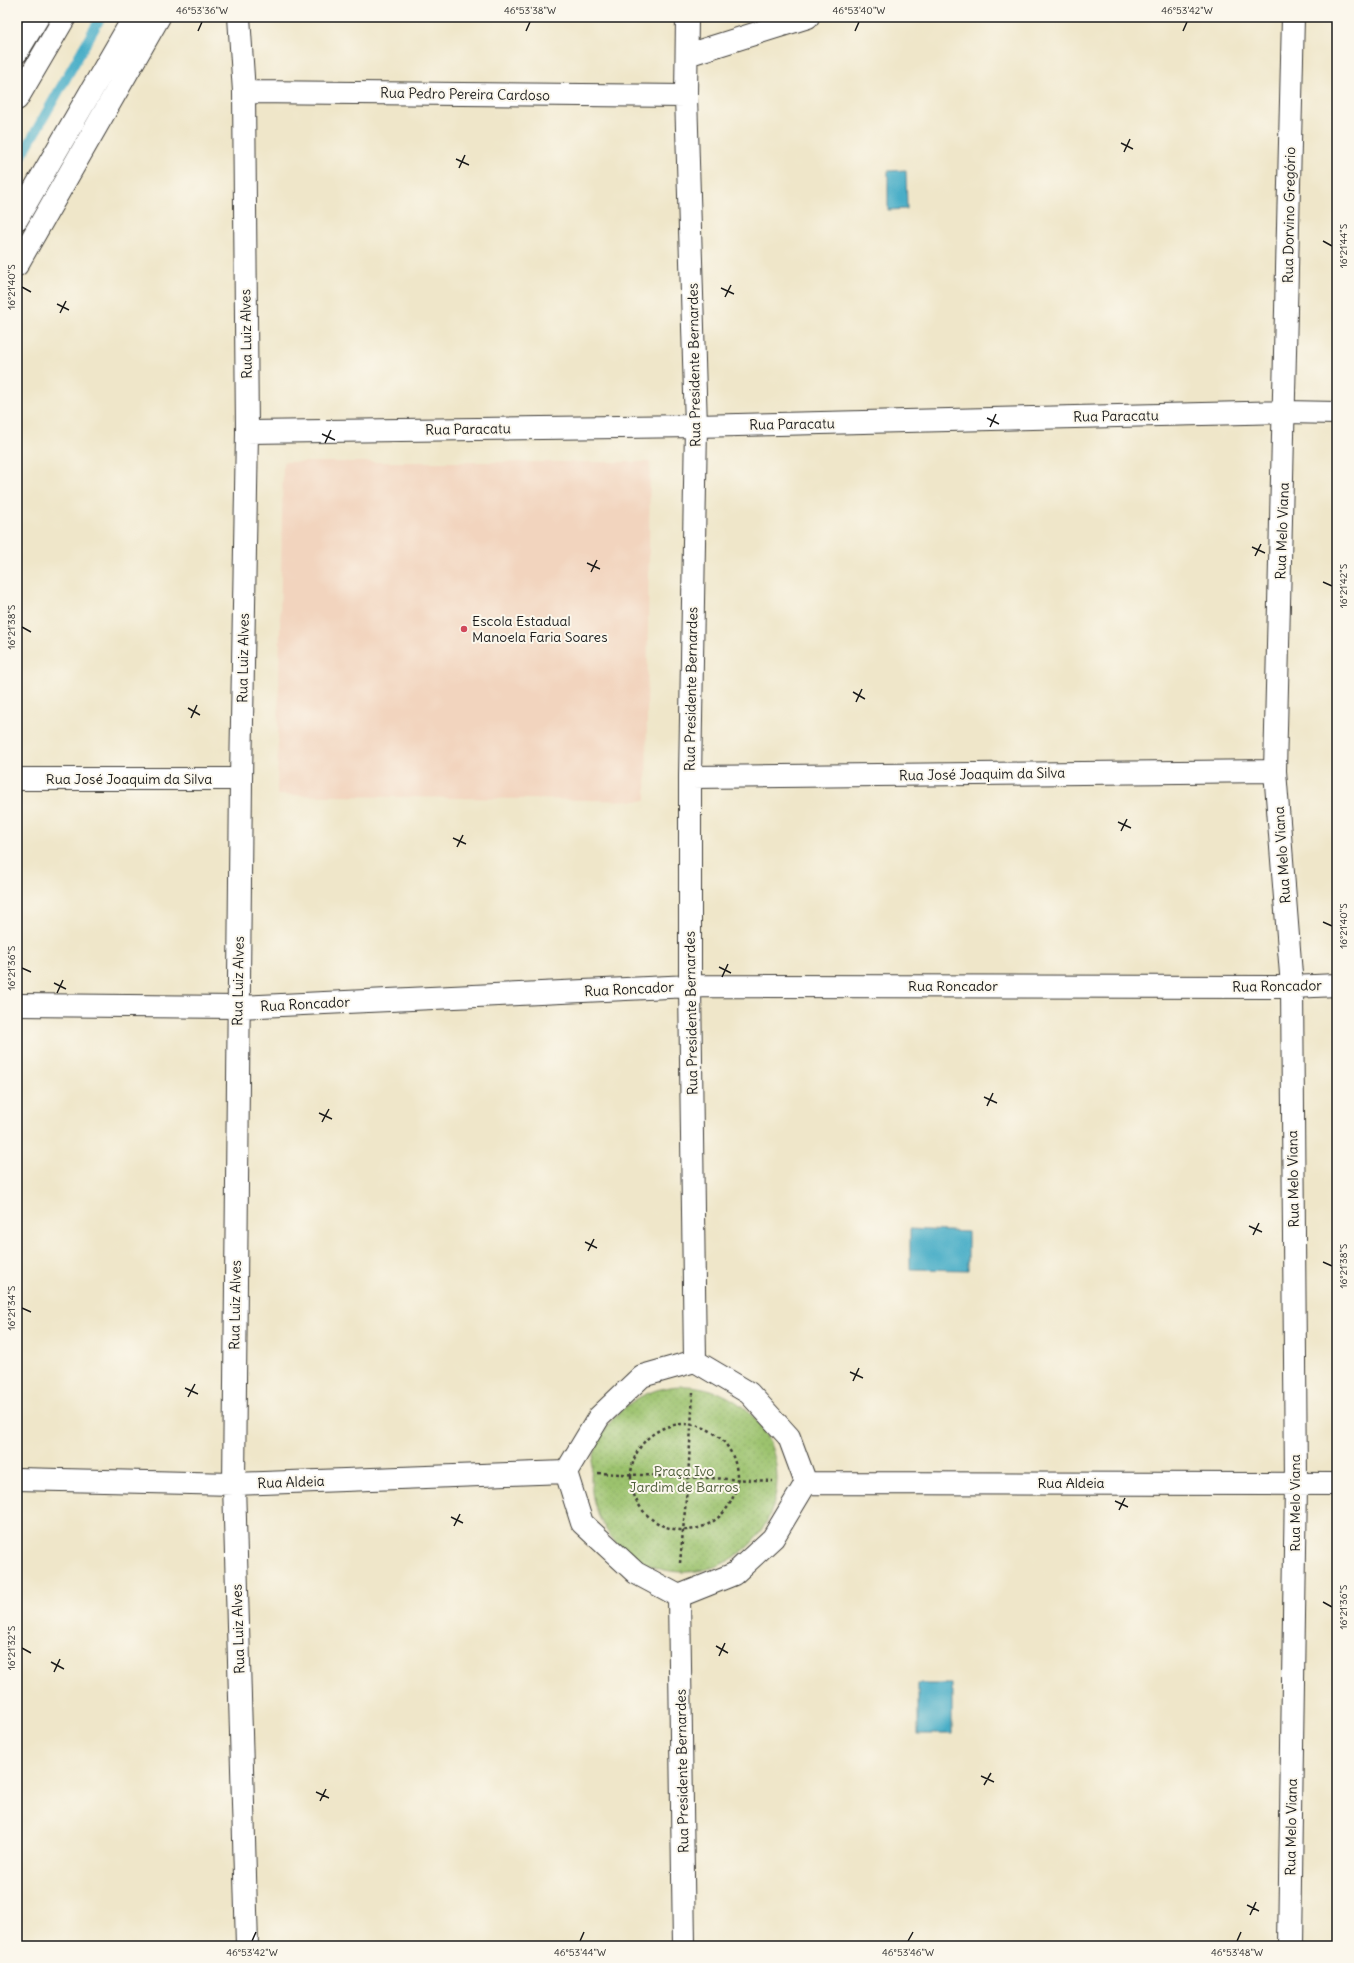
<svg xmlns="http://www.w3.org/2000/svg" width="1354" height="1963" font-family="Delius,sans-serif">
<defs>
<pattern id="park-dots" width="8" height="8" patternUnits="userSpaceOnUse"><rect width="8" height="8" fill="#9bc26d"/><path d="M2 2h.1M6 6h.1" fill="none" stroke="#85a65e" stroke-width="1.8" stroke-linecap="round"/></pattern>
</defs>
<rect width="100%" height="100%" fill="#fbf7ec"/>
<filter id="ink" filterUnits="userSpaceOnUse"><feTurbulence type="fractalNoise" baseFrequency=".025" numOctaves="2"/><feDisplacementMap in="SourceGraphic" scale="8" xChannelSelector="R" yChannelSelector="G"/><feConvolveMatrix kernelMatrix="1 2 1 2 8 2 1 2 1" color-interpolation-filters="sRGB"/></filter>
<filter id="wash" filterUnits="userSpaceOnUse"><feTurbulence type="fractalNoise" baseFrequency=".012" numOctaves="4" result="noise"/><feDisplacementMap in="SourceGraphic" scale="16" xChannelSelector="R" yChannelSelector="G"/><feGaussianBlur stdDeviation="0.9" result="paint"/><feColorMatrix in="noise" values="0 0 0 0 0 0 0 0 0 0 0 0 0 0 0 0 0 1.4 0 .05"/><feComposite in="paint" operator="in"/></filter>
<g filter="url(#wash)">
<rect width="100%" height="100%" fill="#efe6c9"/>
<!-- built -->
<path fill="#f2d4be" d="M283,462h367l-4,339 -369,-6z"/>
<!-- park -->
<path fill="url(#park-dots)" stroke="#5c6f44" d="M591 1479a93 93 0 1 1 186 0a93 93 0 1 1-186 0Z"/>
<!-- water -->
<path fill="#48aec7" stroke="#326572" d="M906,170l1,39 -19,1v-39z
M910,1229l58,3v38l-58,-1z
M918,1684h34v50h-34z"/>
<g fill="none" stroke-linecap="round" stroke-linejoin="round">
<!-- stream -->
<path stroke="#48aec7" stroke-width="10" d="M17,164l84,-147"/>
</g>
</g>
<g filter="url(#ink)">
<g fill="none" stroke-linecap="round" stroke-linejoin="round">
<!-- minor casing -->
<g stroke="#3c3a36" stroke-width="24">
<path id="minor" d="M239,17l5,75 3,340 -6,347 -7,705 13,462
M687,17l-1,79 10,330 -6,351v209l5,375
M17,52l21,-35
M687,55l121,-38
M244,92l442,4
M17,99l48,-82
M17,219l117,-202
M17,265l142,-248
M247,432l449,-6 589,-14 52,1
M690,777l585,-6
M17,779h224
M17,1005l221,2 452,-21 602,1 45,-2
M695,1361l54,32 40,44 17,46 -33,55 -39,36 -55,22 -43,-23 -54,-50 -16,-51 33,-55 43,-41z
M17,1479l217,5 332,-12
M806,1483l531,1
M679,1596l5,350
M1289,1946l7,-463 -4,-496 -17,-216 18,-754"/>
</g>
<!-- path -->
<path stroke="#3c3a36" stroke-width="2.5" stroke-dasharray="3 3" stroke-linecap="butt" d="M631 1477a53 53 0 1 1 106 0a53 53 0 1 1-106 0Z
M598,1473l175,8
M680,1563l8,-85 5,-85"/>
<!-- minor -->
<use href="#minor" stroke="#fff" stroke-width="22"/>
</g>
</g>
<!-- ticks -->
<path fill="none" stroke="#1c1c1c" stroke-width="1.5" d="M198,31l4,-9M526,31l4,-9M855,31l4,-9M1183,31l4,-9M1121,143l12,6M1124,152l6,-13M456,159l13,6M459,168l6,-13M1323,241l9,5M22,287l9,5M721,288l13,6M725,297l6,-12M57,304l12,6M60,313l6,-12M987,418l12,6M990,427l6,-13M322,434l13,6M325,443l6,-13M1252,547l13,6M1255,556l6,-12M587,563l13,6M591,572l6,-12M1323,582l9,4M22,627l9,5M853,692l12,7M856,702l6,-13M188,708l12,7M191,718l6,-13M1118,822l13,6M1121,831l6,-12M453,838l13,6M457,847l6,-12M1323,922l9,4M719,967l12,6M22,968l9,4M722,977l6,-13M54,983l12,6M57,993l6,-13M984,1097l13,6M987,1106l6,-13M319,1113l13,6M322,1122l7,-13M1249,1226l13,6M1253,1235l6,-12M585,1242l12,6M588,1251l6,-12M1323,1262l9,4M22,1308l9,4M850,1372l13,6M853,1381l6,-13M185,1388l13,6M188,1397l7,-13M1115,1501l13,6M1119,1510l6,-12M451,1517l12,6M454,1526l6,-12M1323,1602l9,5M716,1646l12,7M22,1648l9,5M719,1656l6,-13M51,1662l13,7M54,1672l6,-13M981,1776l13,6M984,1785l7,-12M316,1792l13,6M320,1801l6,-12M1247,1905l12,6M1250,1915l6,-13M252,1941l4,-9M580,1941l4,-9M908,1941l5,-9M1237,1941l4,-9"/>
<!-- markers -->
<circle fill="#d1495b" stroke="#fbf7ec" stroke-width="1.5" cx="464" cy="629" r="4"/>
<g text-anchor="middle" stroke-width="4" stroke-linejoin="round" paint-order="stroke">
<!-- street labels -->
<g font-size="14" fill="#1c1c1c" stroke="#fbf7ec">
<text transform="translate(465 94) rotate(1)" y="5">Rua Pedro Pereira Cardoso</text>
<text transform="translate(1289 215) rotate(-89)" y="5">Rua Dorvino Gregório</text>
<text transform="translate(246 334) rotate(-91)" y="5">Rua Luiz Alves</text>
<text transform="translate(694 365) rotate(-91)" y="5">Rua Presidente Bernardes</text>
<text transform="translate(1116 416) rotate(-1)" y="5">Rua Paracatu</text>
<text transform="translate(792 424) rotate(-1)" y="5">Rua Paracatu</text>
<text transform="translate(468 429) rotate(-1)" y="5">Rua Paracatu</text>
<text transform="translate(1282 531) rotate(-88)" y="5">Rua Melo Viana</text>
<text transform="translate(243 658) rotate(-89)" y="5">Rua Luiz Alves</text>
<text transform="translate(691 689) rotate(-89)" y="5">Rua Presidente Bernardes</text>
<text transform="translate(982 774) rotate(-1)" y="5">Rua José Joaquim da Silva</text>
<text x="129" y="784">Rua José Joaquim da Silva</text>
<text transform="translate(1282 855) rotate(-94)" y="5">Rua Melo Viana</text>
<text transform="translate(238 981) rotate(-89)" y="5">Rua Luiz Alves</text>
<text x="953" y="991">Rua Roncador</text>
<text transform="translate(1277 986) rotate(-1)" y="5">Rua Roncador</text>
<text transform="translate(629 989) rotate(-3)" y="5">Rua Roncador</text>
<text transform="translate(305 1004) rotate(-3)" y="5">Rua Roncador</text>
<text transform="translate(691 1013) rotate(-91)" y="5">Rua Presidente Bernardes</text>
<text transform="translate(1293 1179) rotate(-91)" y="5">Rua Melo Viana</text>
<text transform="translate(235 1305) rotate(-89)" y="5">Rua Luiz Alves</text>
<text transform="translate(291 1482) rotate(-2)" y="5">Rua Aldeia</text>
<text x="1071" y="1488">Rua Aldeia</text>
<text transform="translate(1295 1503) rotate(-90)" y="5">Rua Melo Viana</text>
<text transform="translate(238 1629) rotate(-92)" y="5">Rua Luiz Alves</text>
<text transform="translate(682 1771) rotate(-91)" y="5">Rua Presidente Bernardes</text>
<text transform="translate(1291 1827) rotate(-89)" y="5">Rua Melo Viana</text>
</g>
<!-- poi labels -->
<g font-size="14" fill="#1c1c1c" stroke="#fbf7ec" text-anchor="start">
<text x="472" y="626">Escola Estadual<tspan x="472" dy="16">Manoela Faria Soares</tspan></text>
</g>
<!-- park labels -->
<g font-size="14" fill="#4f5e3c" stroke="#fbf7ec">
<text x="684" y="1476">Praça Ivo<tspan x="684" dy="16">Jardim de Barros</tspan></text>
</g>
</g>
<!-- margin -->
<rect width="1354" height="1963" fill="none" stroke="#fbf7ec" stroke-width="44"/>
<rect x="22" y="22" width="1310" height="1919" fill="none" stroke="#1c1c1c" stroke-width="1.5"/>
<g font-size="10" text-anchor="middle" fill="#1c1c1c">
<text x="202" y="14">46°53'36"W</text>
<text x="530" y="14">46°53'38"W</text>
<text x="859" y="14">46°53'40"W</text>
<text x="1187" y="14">46°53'42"W</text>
<text transform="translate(1343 246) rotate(-90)" y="4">16°21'44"S</text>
<text transform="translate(11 287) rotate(-90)" y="4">16°21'40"S</text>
<text transform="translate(1343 586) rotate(-90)" y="4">16°21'42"S</text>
<text transform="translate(11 627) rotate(-90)" y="4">16°21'38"S</text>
<text transform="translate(1343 926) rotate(-90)" y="4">16°21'40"S</text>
<text transform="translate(11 968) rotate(-90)" y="4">16°21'36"S</text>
<text transform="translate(1343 1266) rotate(-90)" y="4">16°21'38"S</text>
<text transform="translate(11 1308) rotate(-90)" y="4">16°21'34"S</text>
<text transform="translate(1343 1607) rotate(-90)" y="4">16°21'36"S</text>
<text transform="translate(11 1648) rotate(-90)" y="4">16°21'32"S</text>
<text x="252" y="1956">46°53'42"W</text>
<text x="580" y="1956">46°53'44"W</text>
<text x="908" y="1956">46°53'46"W</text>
<text x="1237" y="1956">46°53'48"W</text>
</g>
</svg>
